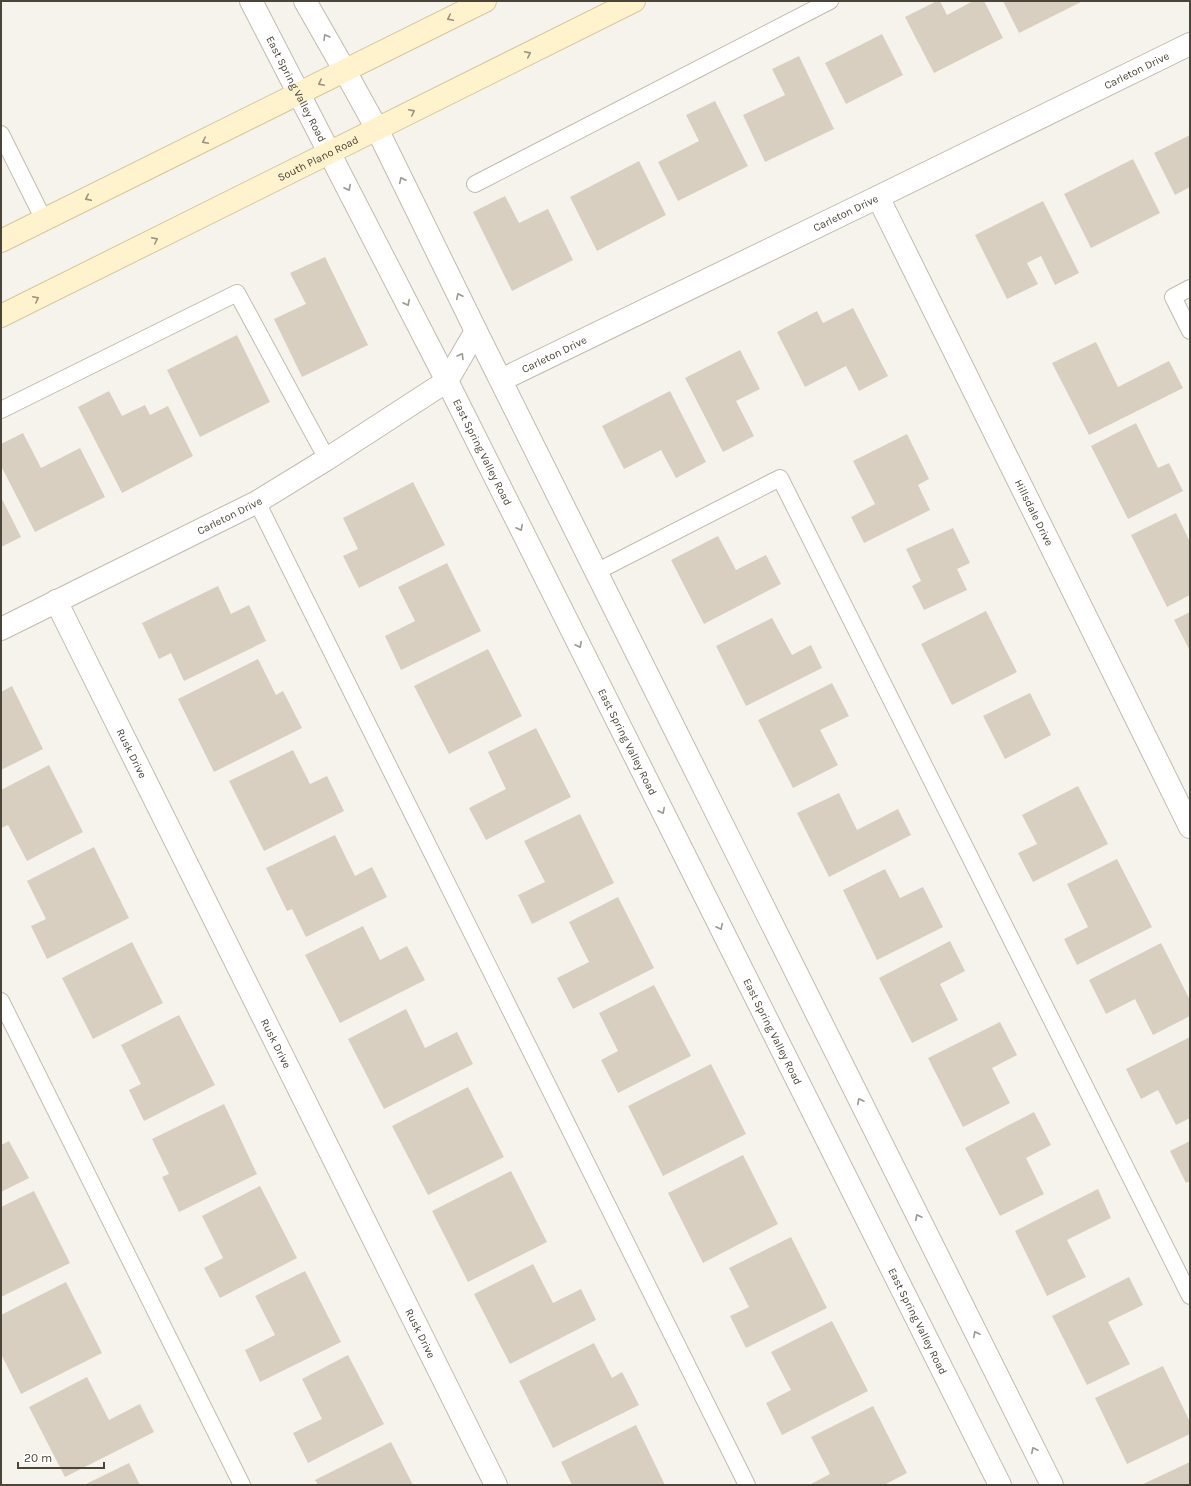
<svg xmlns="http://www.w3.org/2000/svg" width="1191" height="1486" font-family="Karla,sans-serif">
<rect width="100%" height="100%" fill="#f6f3ec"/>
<!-- building -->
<path fill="#d8cfc1" d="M937,1h3l7,14 26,-14h11l19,37 -69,35 -29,-56z
M1003,1h80l-64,32z
M882,34l21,41 -57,29 -21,-41z
M799,56l35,73 -69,33 -22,-47 42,-20 -13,-26z
M715,101l33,65 -70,35 -20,-39 41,-21 -13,-26z
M1190,135v52l-15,8 -21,-42z
M1133,159l27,54 -69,35 -27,-54z
M639,161l27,54 -69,36 -27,-54z
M505,196l14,27 29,-14 25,51 -61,31 -39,-79z
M1043,201l36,72 -24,12 -14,-29 -14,7 11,21 -31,15 -32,-64z
M325,257l43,88 -66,32 -28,-58 32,-15 -16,-31z
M853,308l35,68 -29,15 -13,-25 -41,21 -28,-55 40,-21 6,12z
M237,335l33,67 -70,35 -33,-67z
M1096,342l22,45 51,-26 14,27 -94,47 -37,-72z
M740,350l20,39 -24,12 18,35 -31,16 -38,-74z
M109,391l13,25 23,-11 5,10 18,-9 25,50 -71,37 -44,-86z
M670,391l36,71 -30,16 -15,-28 -37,19 -22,-43z
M1136,423l22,45 11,-5 14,28 -55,28 -37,-73z
M23,433l18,35 39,-20 25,49 -70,35 -34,-66v-22z
M907,434l22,45 -11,6 12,25 -66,33 -13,-26 24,-13 -22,-43z
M413,482l32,63 -86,43 -16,-32 15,-7 -15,-31z
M1,497l20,40 -20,10z
M1176,513l14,29v53l-23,12 -36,-72z
M953,528l17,35 -13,6 10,21 -43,20 -12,-24 9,-5 -15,-32z
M718,536l18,34 30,-15 15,29 -77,40 -33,-64z
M447,563l34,68 -80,39 -16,-34 30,-15 -17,-34z
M218,586l13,28 18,-9 17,36 -82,40 -13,-28 -12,6 -17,-36z
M986,611l31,61 -65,33 -31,-61z
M1190,612v39l-16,-31z
M772,618l20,37 19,-10 11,23 -76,38 -30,-60z
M488,649l34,67 -73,38 -35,-68z
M258,659l18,36 7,-4 19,37 -88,44 -36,-73z
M832,683l17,33 -29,14 18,35 -45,23 -35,-68z
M12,686l31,63 -42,21v-78z
M1030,693l21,42 -46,24 -22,-43z
M536,728l35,69 -85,43 -17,-32 37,-19 -18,-37z
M293,750l17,34 17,-8 17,35 -80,40 -35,-70z
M49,765l34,67 -56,29 -19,-36 -7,3v-38z
M1078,786l30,58 -75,38 -15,-29 19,-9 -15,-29z
M839,793l18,37 41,-21 13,26 -82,42 -32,-64z
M580,814l34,69 -82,41 -14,-29 27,-13 -21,-41z
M335,835l20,41 17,-9 15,30 -81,40 -14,-28 -5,2 -21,-43z
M94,847l35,71 -82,41 -16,-33 15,-7 -19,-38z
M1117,859l35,68 -75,38 -13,-26 24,-12 -21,-43z
M885,869l15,29 23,-11 20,40 -66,33 -34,-70z
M618,897l36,71 -81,41 -16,-31 32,-16 -20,-40z
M363,926l17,34 27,-14 18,34 -85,43 -35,-68z
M950,941l15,30 -25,13 18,36 -46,23 -33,-65z
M132,942l31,61 -70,36 -31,-61z
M1161,943l29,57v16l-37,19 -18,-36 -29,15 -17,-34z
M654,985l37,71 -73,37 -17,-33 17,-9 -19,-38z
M406,1009l19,39 32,-16 16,32 -89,45 -36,-70z
M179,1015l36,70 -71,36 -15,-31 12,-6 -20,-39z
M1000,1022l17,33 -25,13 18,35 -47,24 -35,-69z
M1190,1037v81l-14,7 -18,-35 -17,9 -15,-30z
M711,1064l35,70 -83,42 -35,-70z
M468,1087l36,70 -76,38 -36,-69z
M224,1104l33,70 -78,38 -17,-35 7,-3 -17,-35z
M1034,1112l17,33 -25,13 18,36 -44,22 -35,-68z
M9,1141l20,37 -28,14v-47z
M1190,1141v40l-4,2 -16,-32z
M743,1155l35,69 -75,39 -35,-70z
M511,1171l36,71 -79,40 -36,-71z
M260,1186l37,72 -77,40 -16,-30 19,-10 -21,-42z
M1098,1189l13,29 -44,22 19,37 -39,19 -32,-65z
M34,1191l36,72 -69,34v-90z
M791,1237l36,71 -81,40 -16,-32 19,-9 -20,-39z
M533,1264l20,39 28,-14 15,31 -86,44 -36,-70z
M305,1271l36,71 -81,40 -15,-32 30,-15 -20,-39z
M1129,1277l14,28 -35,17 22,42 -43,21 -35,-69z
M66,1282l36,71 -81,41 -20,-40v-39z
M832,1321l36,70 -86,44 -16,-32 25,-13 -20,-38z
M594,1343l18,35 10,-6 17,33 -86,43 -34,-67z
M348,1355l36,69 -76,39 -15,-30 29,-14 -20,-40z
M1163,1366l27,56v12l-63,30 -32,-66z
M87,1377l22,43 31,-16 14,28 -89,45 -36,-70z
M873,1406l34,67 -23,12h-73v-1l19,-10 -19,-37z
M636,1425l29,60h-93l-11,-23z
M391,1442l22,43h-95l-3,-5z
M1190,1462v23h-49z
M129,1463l11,22h-56z"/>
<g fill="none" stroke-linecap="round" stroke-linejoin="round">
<!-- service casing -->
<g stroke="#c2bbae" stroke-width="18">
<path id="service" d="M1,134l43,86
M475,184l355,-183
M1190,288l-17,9 17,34
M1,410l236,-117 90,166
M257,502l490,983
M596,572l184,-94 410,818
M1,1001l241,484"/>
</g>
<!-- minor casing -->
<g stroke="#c2bbae" stroke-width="24">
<g id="minor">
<path id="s1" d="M878,197l312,630"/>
<path id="s2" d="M501,380l377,-183 312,-153"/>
<path id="s3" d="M56,601l440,884"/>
<path id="s4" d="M1,629l256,-127 70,-43 120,-78"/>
</g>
</g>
<!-- tertiary casing -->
<g stroke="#c2bbae" stroke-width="24">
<g id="tertiary">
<path id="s5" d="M251,1l196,380 553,1104"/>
<path d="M305,1l40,70 32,58 99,202 576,1154"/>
<path d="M447,381l29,-50"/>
</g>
</g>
<!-- secondary casing -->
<g stroke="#d6c79b" stroke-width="24">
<g id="secondary">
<path d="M1,241l484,-240"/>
<path id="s6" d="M1,316l633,-315"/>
</g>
</g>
<!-- service -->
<use href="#service" stroke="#fff" stroke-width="16"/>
<!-- minor -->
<use href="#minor" stroke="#fff" stroke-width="22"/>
<!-- tertiary -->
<use href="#tertiary" stroke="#fff" stroke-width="22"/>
<!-- secondary -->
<use href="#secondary" stroke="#fff3cd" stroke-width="22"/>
</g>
<!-- one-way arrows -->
<defs><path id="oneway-chevron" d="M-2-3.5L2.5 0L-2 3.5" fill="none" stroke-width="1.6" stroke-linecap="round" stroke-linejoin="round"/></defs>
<g stroke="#9c937c">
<use href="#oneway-chevron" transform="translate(450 18) rotate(154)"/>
<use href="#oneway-chevron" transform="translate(528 54) rotate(-26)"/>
<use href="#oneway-chevron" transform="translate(321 83) rotate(153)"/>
<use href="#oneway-chevron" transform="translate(412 112) rotate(-26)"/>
<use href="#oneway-chevron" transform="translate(205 141) rotate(154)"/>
<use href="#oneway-chevron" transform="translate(88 198) rotate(154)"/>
<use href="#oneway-chevron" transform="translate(155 240) rotate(-26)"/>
<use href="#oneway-chevron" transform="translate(36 299) rotate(-26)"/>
</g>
<g stroke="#9c9892">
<use href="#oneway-chevron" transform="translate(326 37) rotate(-120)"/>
<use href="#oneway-chevron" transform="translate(402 180) rotate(-116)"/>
<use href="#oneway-chevron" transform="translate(348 188) rotate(63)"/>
<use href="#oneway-chevron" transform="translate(459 296) rotate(-116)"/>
<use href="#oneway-chevron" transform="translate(407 303) rotate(63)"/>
<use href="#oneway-chevron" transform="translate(461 356) rotate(-59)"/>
<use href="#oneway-chevron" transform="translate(520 528) rotate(63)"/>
<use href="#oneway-chevron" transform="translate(579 645) rotate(63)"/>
<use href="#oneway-chevron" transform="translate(662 811) rotate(63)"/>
<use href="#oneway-chevron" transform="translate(720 927) rotate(63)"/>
<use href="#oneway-chevron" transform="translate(860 1101) rotate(-117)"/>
<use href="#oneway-chevron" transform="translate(918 1217) rotate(-117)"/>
<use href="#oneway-chevron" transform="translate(976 1334) rotate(-117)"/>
<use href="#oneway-chevron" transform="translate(1034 1450) rotate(-117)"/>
</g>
<g text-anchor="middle" stroke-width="3.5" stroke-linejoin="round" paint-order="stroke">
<!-- street labels -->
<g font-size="11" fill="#4b4439" stroke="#fff">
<text dy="4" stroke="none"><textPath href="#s2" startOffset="707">Carleton Drive</textPath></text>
<text dy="4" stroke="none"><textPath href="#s5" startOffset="99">East Spring Valley Road</textPath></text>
<text dy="4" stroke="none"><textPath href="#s6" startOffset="354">South Plano Road</textPath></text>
<text dy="4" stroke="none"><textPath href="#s2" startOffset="383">Carleton Drive</textPath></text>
<text dy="4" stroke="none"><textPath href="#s2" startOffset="59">Carleton Drive</textPath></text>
<text dy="4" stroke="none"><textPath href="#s5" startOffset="507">East Spring Valley Road</textPath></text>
<text dy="4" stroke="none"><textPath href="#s1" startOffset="352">Hillsdale Drive</textPath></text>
<text dy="4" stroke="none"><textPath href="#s4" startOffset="255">Carleton Drive</textPath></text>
<text dy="4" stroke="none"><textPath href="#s5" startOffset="831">East Spring Valley Road</textPath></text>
<text dy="4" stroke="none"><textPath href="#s3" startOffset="170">Rusk Drive</textPath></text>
<text dy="4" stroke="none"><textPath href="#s5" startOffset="1155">East Spring Valley Road</textPath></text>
<text dy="4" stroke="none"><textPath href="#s3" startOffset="494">Rusk Drive</textPath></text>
<text dy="4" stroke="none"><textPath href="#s5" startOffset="1479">East Spring Valley Road</textPath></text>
<text dy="4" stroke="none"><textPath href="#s3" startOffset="818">Rusk Drive</textPath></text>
</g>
</g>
<!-- border -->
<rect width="1191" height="1486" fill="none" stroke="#4b4439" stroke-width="4"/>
<!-- scale -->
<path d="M18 1462v6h86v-6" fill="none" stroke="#4b4439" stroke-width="2"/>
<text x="24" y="1462" font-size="12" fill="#4b4439" stroke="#ffffff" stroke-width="3" paint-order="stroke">20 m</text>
</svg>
